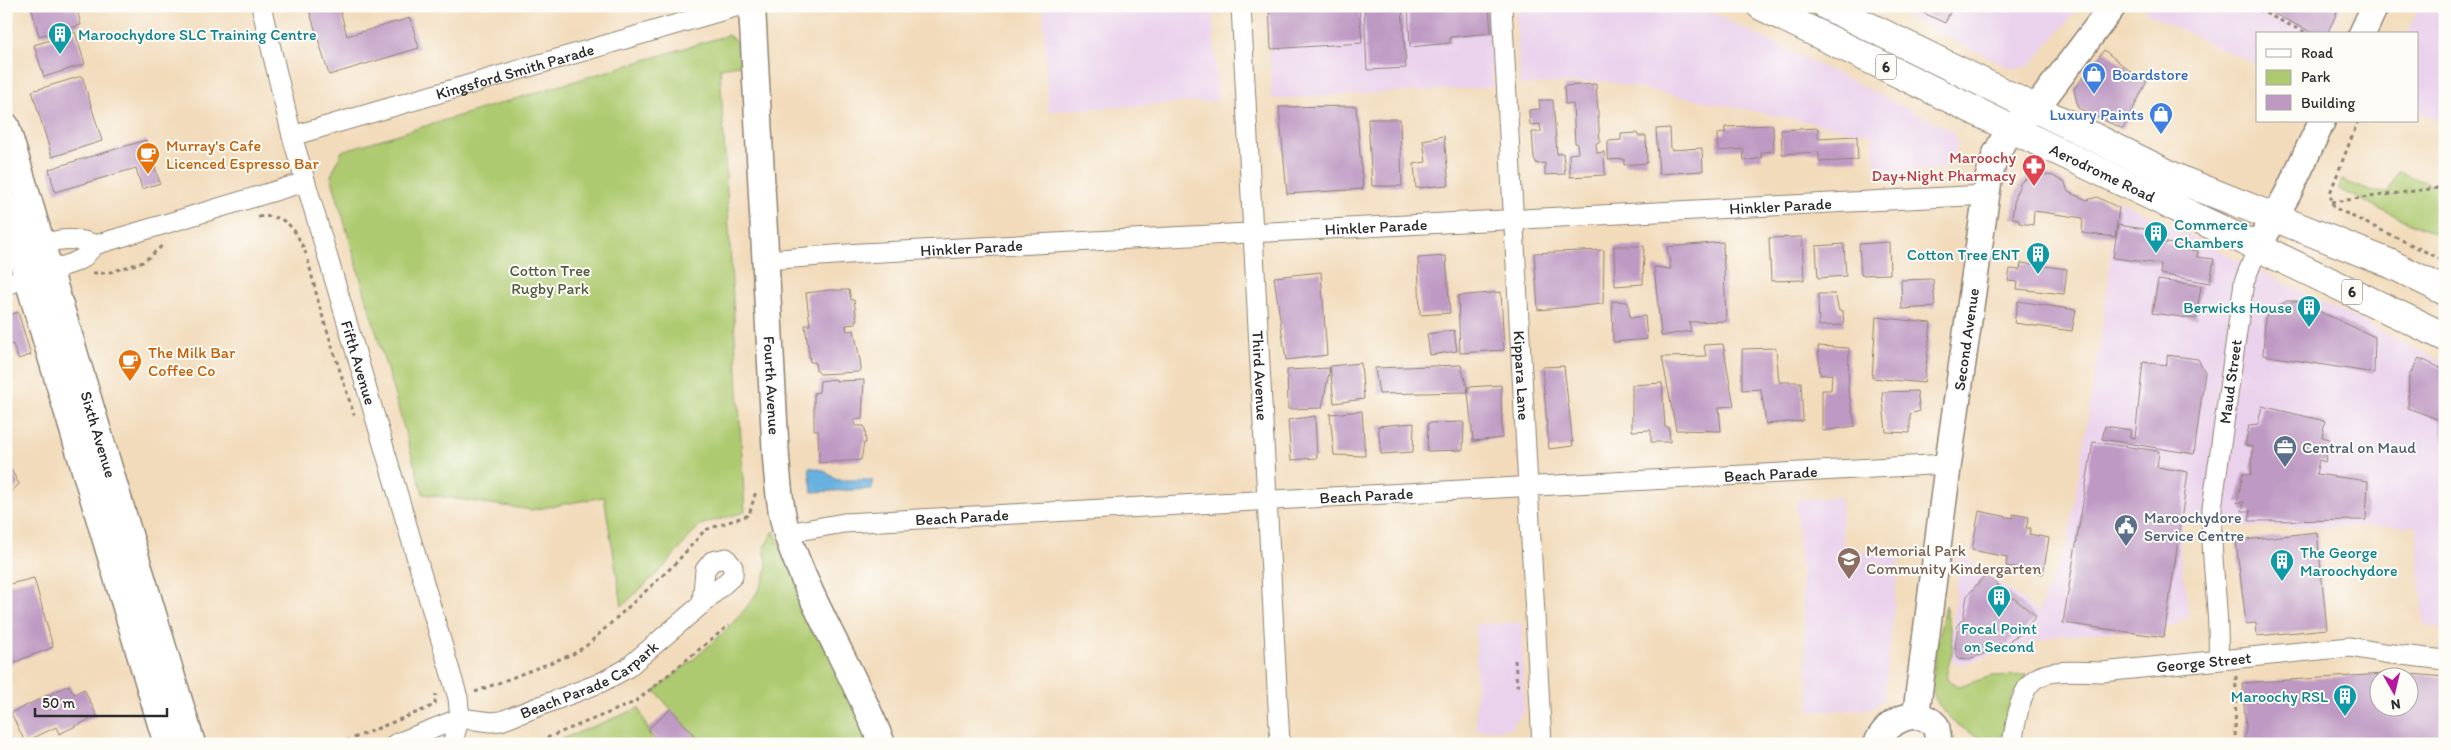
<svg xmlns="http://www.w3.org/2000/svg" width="2451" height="750" font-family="Itim,sans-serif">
<rect width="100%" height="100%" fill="#fdfcf7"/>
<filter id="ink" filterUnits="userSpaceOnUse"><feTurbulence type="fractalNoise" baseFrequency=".02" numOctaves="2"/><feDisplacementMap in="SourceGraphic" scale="10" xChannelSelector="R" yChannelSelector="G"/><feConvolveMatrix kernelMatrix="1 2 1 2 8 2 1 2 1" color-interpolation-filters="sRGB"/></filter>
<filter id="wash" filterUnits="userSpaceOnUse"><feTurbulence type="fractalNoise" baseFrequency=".0096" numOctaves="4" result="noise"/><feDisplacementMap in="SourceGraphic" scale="20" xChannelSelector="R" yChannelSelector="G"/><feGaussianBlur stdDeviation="1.12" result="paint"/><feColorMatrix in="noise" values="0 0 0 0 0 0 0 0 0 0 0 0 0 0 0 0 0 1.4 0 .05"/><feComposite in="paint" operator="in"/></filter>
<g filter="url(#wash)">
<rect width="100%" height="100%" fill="#f2dbbb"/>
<!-- built -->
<path fill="#ead1ec" d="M1043,6h169l6,95 -170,10z
M1267,6h222l4,81 -221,12z
M1516,6h182l253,124 7,13 -4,17 -13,9 -65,4 -3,-38 -269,-54 -84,4z
M1884,6h196l-50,60 -17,3z
M2148,6h194l-13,28h-72v31l-112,-52z
M2419,6h26v117l-28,-13v-76h-9z
M2116,199l329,164v265l-21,-2 -8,-100 -180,1 -52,-14 -4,37 9,66 -14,10 -125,11 -84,26 -9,1 -5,-3 -2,-7 10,-101 78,59 30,-70 37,-232z
M1840,497l4,55 56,-3 -16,150 -13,10 -61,3 -14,-212z
M1522,623l2,88 -14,18 -34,1v-106z"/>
<!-- green -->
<path fill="#aeca70" stroke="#6c7a4e" d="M1774,6h29l29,14 35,24z
M728,35l9,7 3,23 -20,3 25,444 -45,13 -38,44 -40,37 -18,-109 -73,13 -108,-16 -92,-318 11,-25z
M2398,171l33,14 14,-2v56l-107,-50 4,-9 30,12h16z
M774,531l96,213h-168l-47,-53c32,-27 108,-83 112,-125 0,-6 -2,-13 -3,-19z
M1945,605c2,13 7,26 8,40 0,13 -8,22 -6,35l12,7 32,-11 36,-1 -17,25 -7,35c-10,8 -20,4 -32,-2 -14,-7 -34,-24 -38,-41 -3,-16 9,-68 12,-87z
M639,708l15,36h-101l-1,-1z"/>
<!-- water -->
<path fill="#67b0df" stroke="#496e85" d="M809,467l14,3 14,10h35v9l-60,3z"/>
<g id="blocks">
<!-- building -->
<path fill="#be99c3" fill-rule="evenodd" d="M31,6h45l5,19 -42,11z
M308,6h31l8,30 63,-18 9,30 -90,27z
M1269,6h90l3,37 -91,6z
M1364,6h38l4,62 -39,2z
M1408,6h81l2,27 -41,4v6l-40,4z
M1909,6h44l-8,17z
M2258,6h82l-13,28h-12z
M75,32l10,32 -41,13 -10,-32z
M2104,50l33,27 10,4 -24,48 -45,-21 -4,-19z
M82,76l20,65 -50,16 -20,-66z
M1596,84l4,58 -4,1 1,10 7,-1 1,23 -35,2 -1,-23 9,-1 -1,-10h-2l-2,-39h-8l-1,-18z
M1539,100h14l4,54 6,-1 2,21 -20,1v-12l-8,1 -3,-6 -2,-26h9l-1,-8 -10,1 -1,-15 11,-1z
M1356,106l7,83 -76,5 -8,-87z
M1368,119h32l2,67h-30z
M1773,125l1,26 -13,1 1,6 -18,3 -1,-12 -25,2 -1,-17 8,-1v-6z
M1670,128l1,22 31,-2 1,23 -44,3 -3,-45z
M1818,128v10l39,-2 1,24 -39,2v-10l-37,2 -1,-24z
M1637,133l1,3h8l1,27 -23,2v-6l-16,1v-19l13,-1v-6z
M1444,136l5,49 -33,3 -2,-24 12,-2 -3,-22z
M146,140l14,43 -18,6 -6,-21 -81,24 -6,-23z
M2036,173l17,3 12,7 3,9 7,3 12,5 10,-3 22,11 -4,29 -33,-4 1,-15 -49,-7 -1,14 -14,-2v-4l-7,-1 3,-22 6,-14z
M2118,225l33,5v4l15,2 -1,7 17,2v4l16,2 -1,6 17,2 -4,24 -50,-9 1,-10 -48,-6z
M1802,237l2,43 -33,1 -2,-43z
M1723,242l3,79 -37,1 2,9 -30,5 -7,-69 17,2 -4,-22z
M1889,242l1,32 -29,1 -2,-31z
M1844,244l2,32 -28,2 -2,-32z
M1614,246h30l-1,38 -28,2z
M1604,250l-1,54 -65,6 -4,-57z
M1446,256l4,57 -30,2 -2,-57z
M2021,263l46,6 -3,25 -47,-5 1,-7 -10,-1 2,-12 10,1z
M1321,272l6,83 -41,5 -12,-83z
M1933,279l2,28 -33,2 -1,-29z
M2158,280l43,6 -5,33 -44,-6z
M829,290h20l2,10h3l3,20h-2v4l-9,1 1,6 7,-1 6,30 1,10 -3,2 -38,2 -4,-4 -1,-8h-5l-5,-37h5l-4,-32z
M1501,292l3,58 -44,3 -2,-57z
M1818,294h17l4,17h4l1,14 -25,1z
M1612,301l16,1 2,16 15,-2 2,23 -34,3z
M2018,301l58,9 -4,21 -58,-8z
M2287,301h10l78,36 -1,36 -111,-18 2,-37 7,-9z
M18,312l13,43 -13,4 -5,-15 -7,2v-30z
M1876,317l55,6 -7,60 -52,-5z
M1454,330l3,21 -27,4 -3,-21z
M1723,344l11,62 -15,1 2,24 -45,-1 -14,-73 44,-1 -2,-11z
M1818,346l31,2 -1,42 7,36 -33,5v-41h9l1,-16 -12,1z
M1776,348l3,34h22l2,39 -37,3 -5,-35 -19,1v-41z
M2167,355l31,4 7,13 -11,82 -92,-15 3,-13 26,4 -1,7 5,1 8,-76 24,3z
M2419,358l26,12v75l-5,-25 -32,-12 1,-32z
M1361,363l3,36 -30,4 -4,-37z
M1461,365l7,27v-5l33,-2 1,53 -29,3 -5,-49 -89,2 -4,-26z
M1564,366l9,80 -24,3 -7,-82z
M1330,368l-8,40 -34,1 -1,-39z
M836,379v2l28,-1 -2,39 -8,1 1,6h9l1,3 1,14h-2l-3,17 -42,3 -1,-33h-4v-37l5,-1 1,-11z
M1662,383l3,44h4l1,15h-19v-12l-19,1v-46z
M1917,391l3,20 -10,3v19l-24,-1 -4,-40z
M2262,406l63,15 -3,16 8,2 -5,23 -6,-2 -3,14 52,7 -2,39 -117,1 2,-10h-9l2,-9 -7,1 6,-30 8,2 2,-28 -8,-2 4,-20 9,-1z
M1362,411l3,45 -31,-1 -4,-41z
M1315,416l2,42 -26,2 -3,-40z
M1464,422l-1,28 -36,1 1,-28z
M1414,423l-1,29 -32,2 -3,-28z
M2093,442l66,9 -2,16 31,5 -24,165 -101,-14z
M6,460l13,24 -13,13z
M1979,511l34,7v-4l16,3 -3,11h5l-2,6 20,4 -6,36 -37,-8 1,-9 -35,-7z
M2317,532l10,97 -70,7 -1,-13 -10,1 -10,-83z
M1985,575l51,41 -15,18 -10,5 -3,6 -10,-2 -3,2 1,4 -27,10 -11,-1 -3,-10 3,-24 5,-5 4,-23z
M34,578l19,69 -43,17 -4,-8v-71z
M2399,673l46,4v67h-201l2,-18 -4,-43zM2378,678h30v30h-30z
M69,685l5,9 10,-5 13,27 -38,18 -3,-7 -31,15 -14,-29z
M671,709l31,35h-42l-12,-15z"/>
</g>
</g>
<g filter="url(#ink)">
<use href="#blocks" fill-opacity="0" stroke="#8e8373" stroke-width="1"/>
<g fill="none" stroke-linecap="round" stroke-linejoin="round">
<!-- street casing -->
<g stroke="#8e8373" stroke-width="21">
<g id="street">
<path id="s1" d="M261,6l31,130 166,562 2,20 -8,26"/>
<path id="s2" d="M1241,6l39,738"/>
<path id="s3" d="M1502,6l40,738"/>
<path id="s4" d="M292,136l447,-130"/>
<path d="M6,255c27,-8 62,-24 89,-10"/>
<path id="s5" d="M766,260l96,-7 1124,-58"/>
<path d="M6,285l67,-22 10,-5 12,-13 210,-63"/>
<path id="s6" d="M787,533l57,-10 1104,-59"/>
<path d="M726,558l7,9v9l-31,28 3,-34 7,-9z"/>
<path id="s7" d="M2218,660c3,-51 -9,-101 -6,-152l32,-226 14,-35"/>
<path id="s8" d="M460,718l31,4 10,-1 99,-38 26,-14 76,-65"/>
<path d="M395,744l65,-26"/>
<path id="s9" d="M2012,744c12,-73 18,-75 90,-72l248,-25 34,6 61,7"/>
</g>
</g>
<!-- secondary casing -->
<g stroke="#8e8373" stroke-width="29">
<g id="secondary">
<path id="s10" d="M752,6l24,452c2,25 4,52 11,76 24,73 67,138 95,210"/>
<path d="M2362,34l13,-28"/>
<path id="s11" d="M6,126l186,618"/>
<path d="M6,206l161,538"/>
<path d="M2258,247l30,-54 34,-72"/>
<path id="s12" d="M1916,715l32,-251 41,-288 7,-22 14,-26 26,-20 77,-102"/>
<path d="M1877,744c9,-24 41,-39 59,-18l2,12 -2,6"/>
</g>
</g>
<!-- primary casing -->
<g stroke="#8e8373" stroke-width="30">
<g id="primary">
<path id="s13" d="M1761,6l249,122 435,209"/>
<path d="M1827,6l356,175 206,82 56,28"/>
</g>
</g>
<!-- path -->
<path stroke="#8e8373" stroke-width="3" stroke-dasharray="4 4" stroke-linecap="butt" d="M2251,6l57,28
M2358,121l-28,72 3,14 112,54
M2331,202l114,-15
M258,217c29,-4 38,13 48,37
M308,260l11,45 35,110
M93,273h14l36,-11 20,-17
M1515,660l2,25h6
M475,692l98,-38 13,-8 88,-81 31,-35 44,-15 7,-24
M339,744l89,-36 7,-4 1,-10
M532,744l103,-42 94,-77
M2235,744l1,-70"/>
<!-- street -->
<use href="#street" stroke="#fff" stroke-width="19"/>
<!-- secondary -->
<use href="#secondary" stroke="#fff" stroke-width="26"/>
<!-- primary -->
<use href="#primary" stroke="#fff" stroke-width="28"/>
</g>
</g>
<!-- icons -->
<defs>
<g id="building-pin" transform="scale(1.25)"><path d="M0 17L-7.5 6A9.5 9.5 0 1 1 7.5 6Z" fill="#0f9aa8" stroke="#fdfcf7"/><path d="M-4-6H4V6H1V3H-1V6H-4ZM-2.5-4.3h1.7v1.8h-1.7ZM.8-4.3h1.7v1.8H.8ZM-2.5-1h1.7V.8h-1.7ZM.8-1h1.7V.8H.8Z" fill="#fff"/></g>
<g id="shop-pin" transform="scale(1.25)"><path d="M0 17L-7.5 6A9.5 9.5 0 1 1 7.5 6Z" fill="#3f7fe0" stroke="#fdfcf7"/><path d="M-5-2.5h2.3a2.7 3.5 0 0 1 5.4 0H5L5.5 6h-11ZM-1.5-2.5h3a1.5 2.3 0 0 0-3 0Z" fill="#fff"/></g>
<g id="cafe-pin" transform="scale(1.25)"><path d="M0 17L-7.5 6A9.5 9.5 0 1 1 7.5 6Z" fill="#e8710a" stroke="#fdfcf7"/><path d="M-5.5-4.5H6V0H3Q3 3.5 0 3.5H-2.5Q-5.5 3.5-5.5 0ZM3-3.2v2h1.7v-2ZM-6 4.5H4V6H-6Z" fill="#fff"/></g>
<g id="pharmacy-pin" transform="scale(1.25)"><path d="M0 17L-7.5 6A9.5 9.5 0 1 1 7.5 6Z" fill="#e0444e" stroke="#fdfcf7"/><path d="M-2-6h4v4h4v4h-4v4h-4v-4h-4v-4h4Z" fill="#fff"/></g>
<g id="office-pin" transform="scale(1.25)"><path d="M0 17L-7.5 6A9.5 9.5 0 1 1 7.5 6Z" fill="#5c6f8a" stroke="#fdfcf7"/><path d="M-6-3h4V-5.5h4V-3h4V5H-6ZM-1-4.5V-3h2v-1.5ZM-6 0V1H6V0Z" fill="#fff"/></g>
<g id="civic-pin" transform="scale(1.25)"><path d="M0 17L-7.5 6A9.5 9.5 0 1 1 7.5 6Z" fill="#5c6f8a" stroke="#fdfcf7"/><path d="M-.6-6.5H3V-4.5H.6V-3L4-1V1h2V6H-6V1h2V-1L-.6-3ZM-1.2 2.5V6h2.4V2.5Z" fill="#fff"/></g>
<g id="school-pin" transform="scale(1.25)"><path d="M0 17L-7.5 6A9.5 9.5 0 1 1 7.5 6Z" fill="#8d6e63" stroke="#fdfcf7"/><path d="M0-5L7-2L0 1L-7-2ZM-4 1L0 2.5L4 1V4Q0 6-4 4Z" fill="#fff"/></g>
</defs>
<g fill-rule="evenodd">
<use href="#building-pin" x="60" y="34"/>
<use href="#shop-pin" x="2094" y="74"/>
<use href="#shop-pin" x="2161" y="114"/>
<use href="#cafe-pin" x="148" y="154"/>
<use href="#pharmacy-pin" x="2034" y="166"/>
<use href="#building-pin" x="2156" y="233"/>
<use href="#building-pin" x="2038" y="254"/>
<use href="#building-pin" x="2309" y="307"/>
<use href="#cafe-pin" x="130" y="361"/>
<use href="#office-pin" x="2285" y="447"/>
<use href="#civic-pin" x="2126" y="526"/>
<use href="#school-pin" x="1849" y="559"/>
<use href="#building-pin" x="2282" y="561"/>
<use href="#building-pin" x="1999" y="597"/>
<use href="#building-pin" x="2345" y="696"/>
</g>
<g text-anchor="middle" stroke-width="4" stroke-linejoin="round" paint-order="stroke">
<!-- shield labels -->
<g fill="#fdfcf7" stroke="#6a6a68" stroke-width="1">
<rect x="1876" y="54.5" width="20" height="25" rx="4"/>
<rect x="2342" y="279.5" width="20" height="25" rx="4"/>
</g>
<g font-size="15" font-weight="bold" fill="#2b2b2b">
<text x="1886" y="72">6</text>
<text x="2352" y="297">6</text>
</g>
<!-- culture labels -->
<g font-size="16" fill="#0d838f" stroke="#fdfcf7" text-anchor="start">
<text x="78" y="40">Maroochydore SLC Training Centre</text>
<text x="2174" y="230">Commerce<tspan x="2174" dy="18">Chambers</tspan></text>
<text x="2020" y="260" text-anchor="end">Cotton Tree ENT</text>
<text x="2292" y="313" text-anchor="end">Berwicks House</text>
<text x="2300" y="558">The George<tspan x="2300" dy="18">Maroochydore</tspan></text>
<text x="1999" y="634" text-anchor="middle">Focal Point<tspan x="1999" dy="18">on Second</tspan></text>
<text x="2328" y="702" text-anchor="end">Maroochy RSL</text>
</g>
<!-- street labels -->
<g font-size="16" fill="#2b2b2b" stroke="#fdfcf7">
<text dy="6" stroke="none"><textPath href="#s4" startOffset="232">Kingsford Smith Parade</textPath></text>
<text dy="6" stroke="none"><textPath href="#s13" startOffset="380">Aerodrome Road</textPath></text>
<text dy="6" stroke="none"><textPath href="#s5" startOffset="1016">Hinkler Parade</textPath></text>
<text dy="6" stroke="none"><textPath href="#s5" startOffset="611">Hinkler Parade</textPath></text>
<text dy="6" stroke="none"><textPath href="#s5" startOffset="206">Hinkler Parade</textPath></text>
<text dy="6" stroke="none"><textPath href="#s12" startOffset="379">Second Avenue</textPath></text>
<text dy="6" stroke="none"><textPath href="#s1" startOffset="370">Fifth Avenue</textPath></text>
<text dy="6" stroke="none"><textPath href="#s2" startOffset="370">Third Avenue</textPath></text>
<text dy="6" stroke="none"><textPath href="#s3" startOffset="370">Kippara Lane</textPath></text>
<text dy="6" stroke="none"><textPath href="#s7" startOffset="280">Maud Street</textPath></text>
<text dy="6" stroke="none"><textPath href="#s10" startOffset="380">Fourth Avenue</textPath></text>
<text dy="6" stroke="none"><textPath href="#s11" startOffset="322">Sixth Avenue</textPath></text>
<text dy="6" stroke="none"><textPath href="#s6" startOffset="986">Beach Parade</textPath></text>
<text dy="6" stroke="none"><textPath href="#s6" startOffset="581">Beach Parade</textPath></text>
<text dy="6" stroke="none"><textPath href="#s6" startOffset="176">Beach Parade</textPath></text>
<text dy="6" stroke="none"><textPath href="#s9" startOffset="241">George Street</textPath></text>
<text dy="6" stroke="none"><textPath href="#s8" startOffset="139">Beach Parade Carpark</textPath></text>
</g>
<!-- shop labels -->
<g font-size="16" fill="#366cbe" stroke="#fdfcf7" text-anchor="start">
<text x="2112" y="80">Boardstore</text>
<text x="2144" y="120" text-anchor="end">Luxury Paints</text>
</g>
<!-- food labels -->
<g font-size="16" fill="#c56008" stroke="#fdfcf7" text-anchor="start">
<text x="166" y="151">Murray's Cafe<tspan x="166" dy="18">Licenced Espresso Bar</tspan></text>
<text x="148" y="358">The Milk Bar<tspan x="148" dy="18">Coffee Co</tspan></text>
</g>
<!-- health labels -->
<g font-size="16" fill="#be3a42" stroke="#fdfcf7" text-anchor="end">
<text x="2016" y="163">Maroochy<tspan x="2016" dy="18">Day+Night Pharmacy</tspan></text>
</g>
<!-- park labels -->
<g font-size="16" fill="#525b40" stroke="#fdfcf7">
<text x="550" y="276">Cotton Tree<tspan x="550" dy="18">Rugby Park</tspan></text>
</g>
<!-- service labels -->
<g font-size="16" fill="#4e5e75" stroke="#fdfcf7" text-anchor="start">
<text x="2302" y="453">Central on Maud</text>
<text x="2144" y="523">Maroochydore<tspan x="2144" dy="18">Service Centre</tspan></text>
</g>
<!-- education labels -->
<g font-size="16" fill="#785e54" stroke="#fdfcf7" text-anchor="start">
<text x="1866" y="556">Memorial Park<tspan x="1866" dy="18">Community Kindergarten</tspan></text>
</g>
</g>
<!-- margin -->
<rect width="2451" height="750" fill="none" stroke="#fdfcf7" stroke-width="25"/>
<!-- legend -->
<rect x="2256" y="32" width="162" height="90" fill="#fdfcf7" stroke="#a9a8a5"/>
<rect x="2266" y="49" width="25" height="8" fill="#ffffff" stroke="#a9a8a5"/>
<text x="2301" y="58" font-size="15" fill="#2b2b2b">Road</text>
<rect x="2266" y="70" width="25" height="15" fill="#aeca70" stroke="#a9a8a5"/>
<text x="2301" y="82" font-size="15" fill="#2b2b2b">Park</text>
<rect x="2266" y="95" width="25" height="15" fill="#be99c3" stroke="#a9a8a5"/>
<text x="2301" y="108" font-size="15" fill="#2b2b2b">Building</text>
<!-- north arrow -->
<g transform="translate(2394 692) rotate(172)"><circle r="24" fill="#fdfcf7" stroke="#a9a8a5"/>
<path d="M0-4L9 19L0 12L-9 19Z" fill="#b5179e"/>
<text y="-8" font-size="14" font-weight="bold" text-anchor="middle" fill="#2b2b2b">N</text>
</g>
<!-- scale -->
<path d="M35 708v8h132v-8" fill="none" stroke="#2b2b2b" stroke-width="2.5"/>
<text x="42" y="708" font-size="15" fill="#2b2b2b" stroke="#fdfcf7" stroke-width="4" paint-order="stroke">50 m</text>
</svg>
